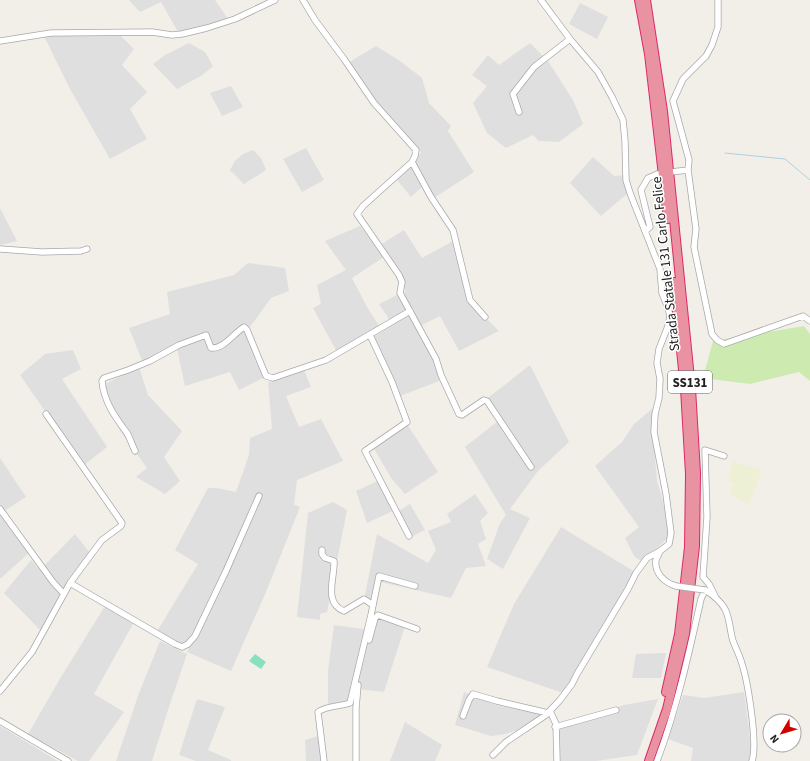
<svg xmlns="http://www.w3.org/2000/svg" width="810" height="761" font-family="'Source Sans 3',sans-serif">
<rect width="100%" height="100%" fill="#f2efe9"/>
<!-- residential -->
<path fill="#e0dfdf" d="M129,0h86l13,19 -38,12 -12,1 -17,-30 -21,10z
M580,3l28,14 -11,22 -28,-15z
M119,34l15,15 -12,16 25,27 -17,17 17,30 -37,20 -40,-70 -26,-53z
M189,43l16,9 8,14 -12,10 -24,13 -24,-25 12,-9z
M530,43l18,18 25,39 10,24 -24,18 -20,-1 -6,-6 -27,13 -19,-15 -14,-30 14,-17 -15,-11 16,-20 11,10z
M376,46l24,15 22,17 7,25 22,23 -3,5 26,41 -40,26 -10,-13 -13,12 -14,-17 19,-20 5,-8 -49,-54 -24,-35z
M231,86l12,21 -21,9 -12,-23z
M306,148l18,32 -22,12 -19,-33z
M253,150l8,8 5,12 -22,14 -14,-14 5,-9 8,-7z
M593,157l21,19 11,-1 3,18 -27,23 -31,-33z
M0,208l17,33 -17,4z
M360,226l24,31 -32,21 15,29 13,20 -43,25 -24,-44 8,-4 -4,-19 29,-15 -21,-29z
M404,230l18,28 31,-17 15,59 31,31 -40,20 -19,-35 -20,10 -15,-27v-10l-5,-17 -20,-27z
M248,263l37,5 4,23 -18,7 -24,33 18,46 -26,13 -9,-18 -45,14 -9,-42 -33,19 -14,-35 41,-14 -3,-22 67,-17z
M397,295l38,62 7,23 -42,16 -28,-58 21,-13 -14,-21z
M73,350l8,19 -19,10 45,68 -24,19 -63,-91 25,-21z
M530,365l39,77 -31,29 -28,38 20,9 -27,51 -16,-10 13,-36 6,-8 -41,-68 33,-26 -14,-20z
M139,367l9,28 34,36 -18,26 16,24 -15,13 -29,-17 11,-9 -27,-37 -21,-44z
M304,370l7,17 -25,9 13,31 22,-8 22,42 -46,19 -3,25 6,2 -34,85 -35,79 -44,-19 2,-3 -33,-16 42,-69 -23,-14 33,-62h9l19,4 13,-37 1,-17 22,-9 -4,-47z
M653,408v25l4,48 14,48 -1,7 -28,26 -8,-6 -9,-18 14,-11 -44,-61 27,-24 12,-18z
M407,424l31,48 -33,22 -14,-16 -18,-31z
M0,458l26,39 -22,14 -4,-6z
M380,480l15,30 -28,13 -11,-32z
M475,494l13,19 -8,8 6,18 -8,5 8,22 -20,2 -15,30 -71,-16 -5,22 -11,-4 13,-66 51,29 8,-13 -8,-19 23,-9 -4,-8z
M333,502l14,8 -20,102 -7,2v6l-23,-3 11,-104z
M410,504l15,26 -18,9 -12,-26z
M2,515l27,38 -29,26v-63z
M561,527l74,45 -54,94 -18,27 -76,-26 27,-63z
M75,534l15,19 -49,78 -37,-38 27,-33 9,10z
M105,606l29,16 -40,72 30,18 -35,49h-11l-50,-27 33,-57z
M376,614l29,12 -21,66 -27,-3 -2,16 -27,1v-35l6,-46 37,5z
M160,641l27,13 -19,56 -16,51h-36l23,-68z
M666,653l-5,25h-29l4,-24z
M464,692l36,14 47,8 -22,14 -20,6 -14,2 -36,-11z
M744,692l8,61 -2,8h-59l2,-13 -25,-9 15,-44 21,3z
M197,699l28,8 -17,43 23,10v1h-35l-17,-6z
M658,699l-21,56 -41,6h-39l-2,-32 69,-24z
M405,722l37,23 -7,16h-45z
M0,726l58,35h-58z
M321,735l3,26h-18l-1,-21z"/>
<!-- farmland -->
<path fill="#eef0d5" d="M732,461l30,9 -13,35 -19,-10 3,-12 -5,-2z"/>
<!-- grass -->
<path fill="#cdebb0" d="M804,326l6,8v47l-11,-9 -49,12 -47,-6 10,-37z"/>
<!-- pitch -->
<path fill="#88e0be" d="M255,654l11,8 -5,7 -12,-8z"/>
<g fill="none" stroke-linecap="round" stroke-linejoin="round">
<!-- stream -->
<path stroke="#aad3df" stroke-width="1" d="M725,153l60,6 25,21"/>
<!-- minor casing -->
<g stroke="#a9a9a9" stroke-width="7">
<path id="minor" d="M303,0l12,20 29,39 30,44 42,47 -1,6 -3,6 -49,44 -6,8 42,61 3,7 -2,11 36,66 5,16 18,39 3,1 22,-15 3,1 44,66
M0,41l51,-8 101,-1 20,3 10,-1 25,-6 28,-9 40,-19
M519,112l-6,-18 21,-27 36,-28
M412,162l19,35 22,33 17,70 15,17
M688,170l8,59 -2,18 18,87 5,6 7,4 79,-28 7,5
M671,172l17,-2 1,-10 -16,-59 10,-22 23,-23 6,-11 6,-18v-27
M645,231l5,-4 -9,-37 7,-12 12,-5
M0,249l42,3 39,-1 6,-2
M370,335l22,47 15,40 -42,29 44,85
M46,414l76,109 -1,3 -19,14 -32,43
M135,451c-3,-6 -5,-13 -8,-18 -12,-16 -23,-31 -25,-52l2,-3 24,-8 22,-9 29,-16 27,-10 5,13c13,1 22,-14 33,-21l3,3 19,46 7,2 53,-18 84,-49
M0,509l53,73 11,12
M322,550v4l3,4 9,3c1,16 -11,42 10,50l20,-12 9,6
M660,551c-1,3 -3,6 -4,9 -2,13 9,23 20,26
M715,596l-6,-12 -6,-7 4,-60 -2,-67 19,6
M369,640l6,-22 3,-3 39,14
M0,691l32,-39 38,-69 105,61 7,3 6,-3 7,-8 31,-65 33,-75
M550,711l6,13 1,37
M463,716l6,-16 4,-6 24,7 51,12
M0,721l68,40
M555,727l61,-17
M493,755l13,-13 40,-27 14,-15 12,-16 5,-10 51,-85 8,-16 11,-15 13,-7 9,-7 2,-11 -5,-39 -12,-62 1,-18 4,-16 1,-19 -3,-16 2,-14 9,-23 2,-10 -2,-8 -6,-15 -2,-24 -30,-76 -4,-13 -1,-39 -2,-21 -11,-23 -14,-25 -28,-33 -29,-39
M324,761l-6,-49c10,-7 21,-5 32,-9l21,-88 8,-39 36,10
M356,761v-53l2,-23
M657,761c20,-53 32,-108 44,-162l4,-9c8,5 15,10 20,19 5,10 5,22 8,32 3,8 7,15 9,23 6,18 16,81 10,97"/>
</g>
<!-- highway casing -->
<g stroke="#dc2a67" stroke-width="10">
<path id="highway" d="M639,0l10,54 19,165
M646,0l17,111 28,277 5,85 -1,73 -10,88 -18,75 -18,52
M666,692l13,-58 10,-87 1,-73 -5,-85 -11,-107"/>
</g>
<!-- minor -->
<use href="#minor" stroke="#fff" stroke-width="5.5"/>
<!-- highway -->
<use href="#highway" stroke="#e892a2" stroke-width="8"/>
<!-- minor-bridge casing -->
<g stroke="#a9a9a9" stroke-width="7" stroke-linecap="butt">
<path id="minor-bridge" d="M676,586l29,4"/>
</g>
<!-- minor-bridge -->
<use href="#minor-bridge" stroke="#fff" stroke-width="5.5"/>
</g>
<g text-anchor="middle" stroke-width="3" stroke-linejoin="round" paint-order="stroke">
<!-- shield labels -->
<rect fill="#fff" stroke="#646464" stroke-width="1" x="668" y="371" width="44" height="22" rx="3"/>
<g font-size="13" font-weight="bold" fill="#222">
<text x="690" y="387">SS131</text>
</g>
<!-- street labels -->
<g font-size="14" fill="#222" stroke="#fff">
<text transform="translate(665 264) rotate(-96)" y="5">Strada Statale 131 Carlo Felice</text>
</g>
</g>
<!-- north arrow -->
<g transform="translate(782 733) rotate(232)"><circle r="19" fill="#ffffff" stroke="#a7a7a7"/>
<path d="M0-3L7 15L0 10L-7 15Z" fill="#d40000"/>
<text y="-6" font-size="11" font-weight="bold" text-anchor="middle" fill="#222222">N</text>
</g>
</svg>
